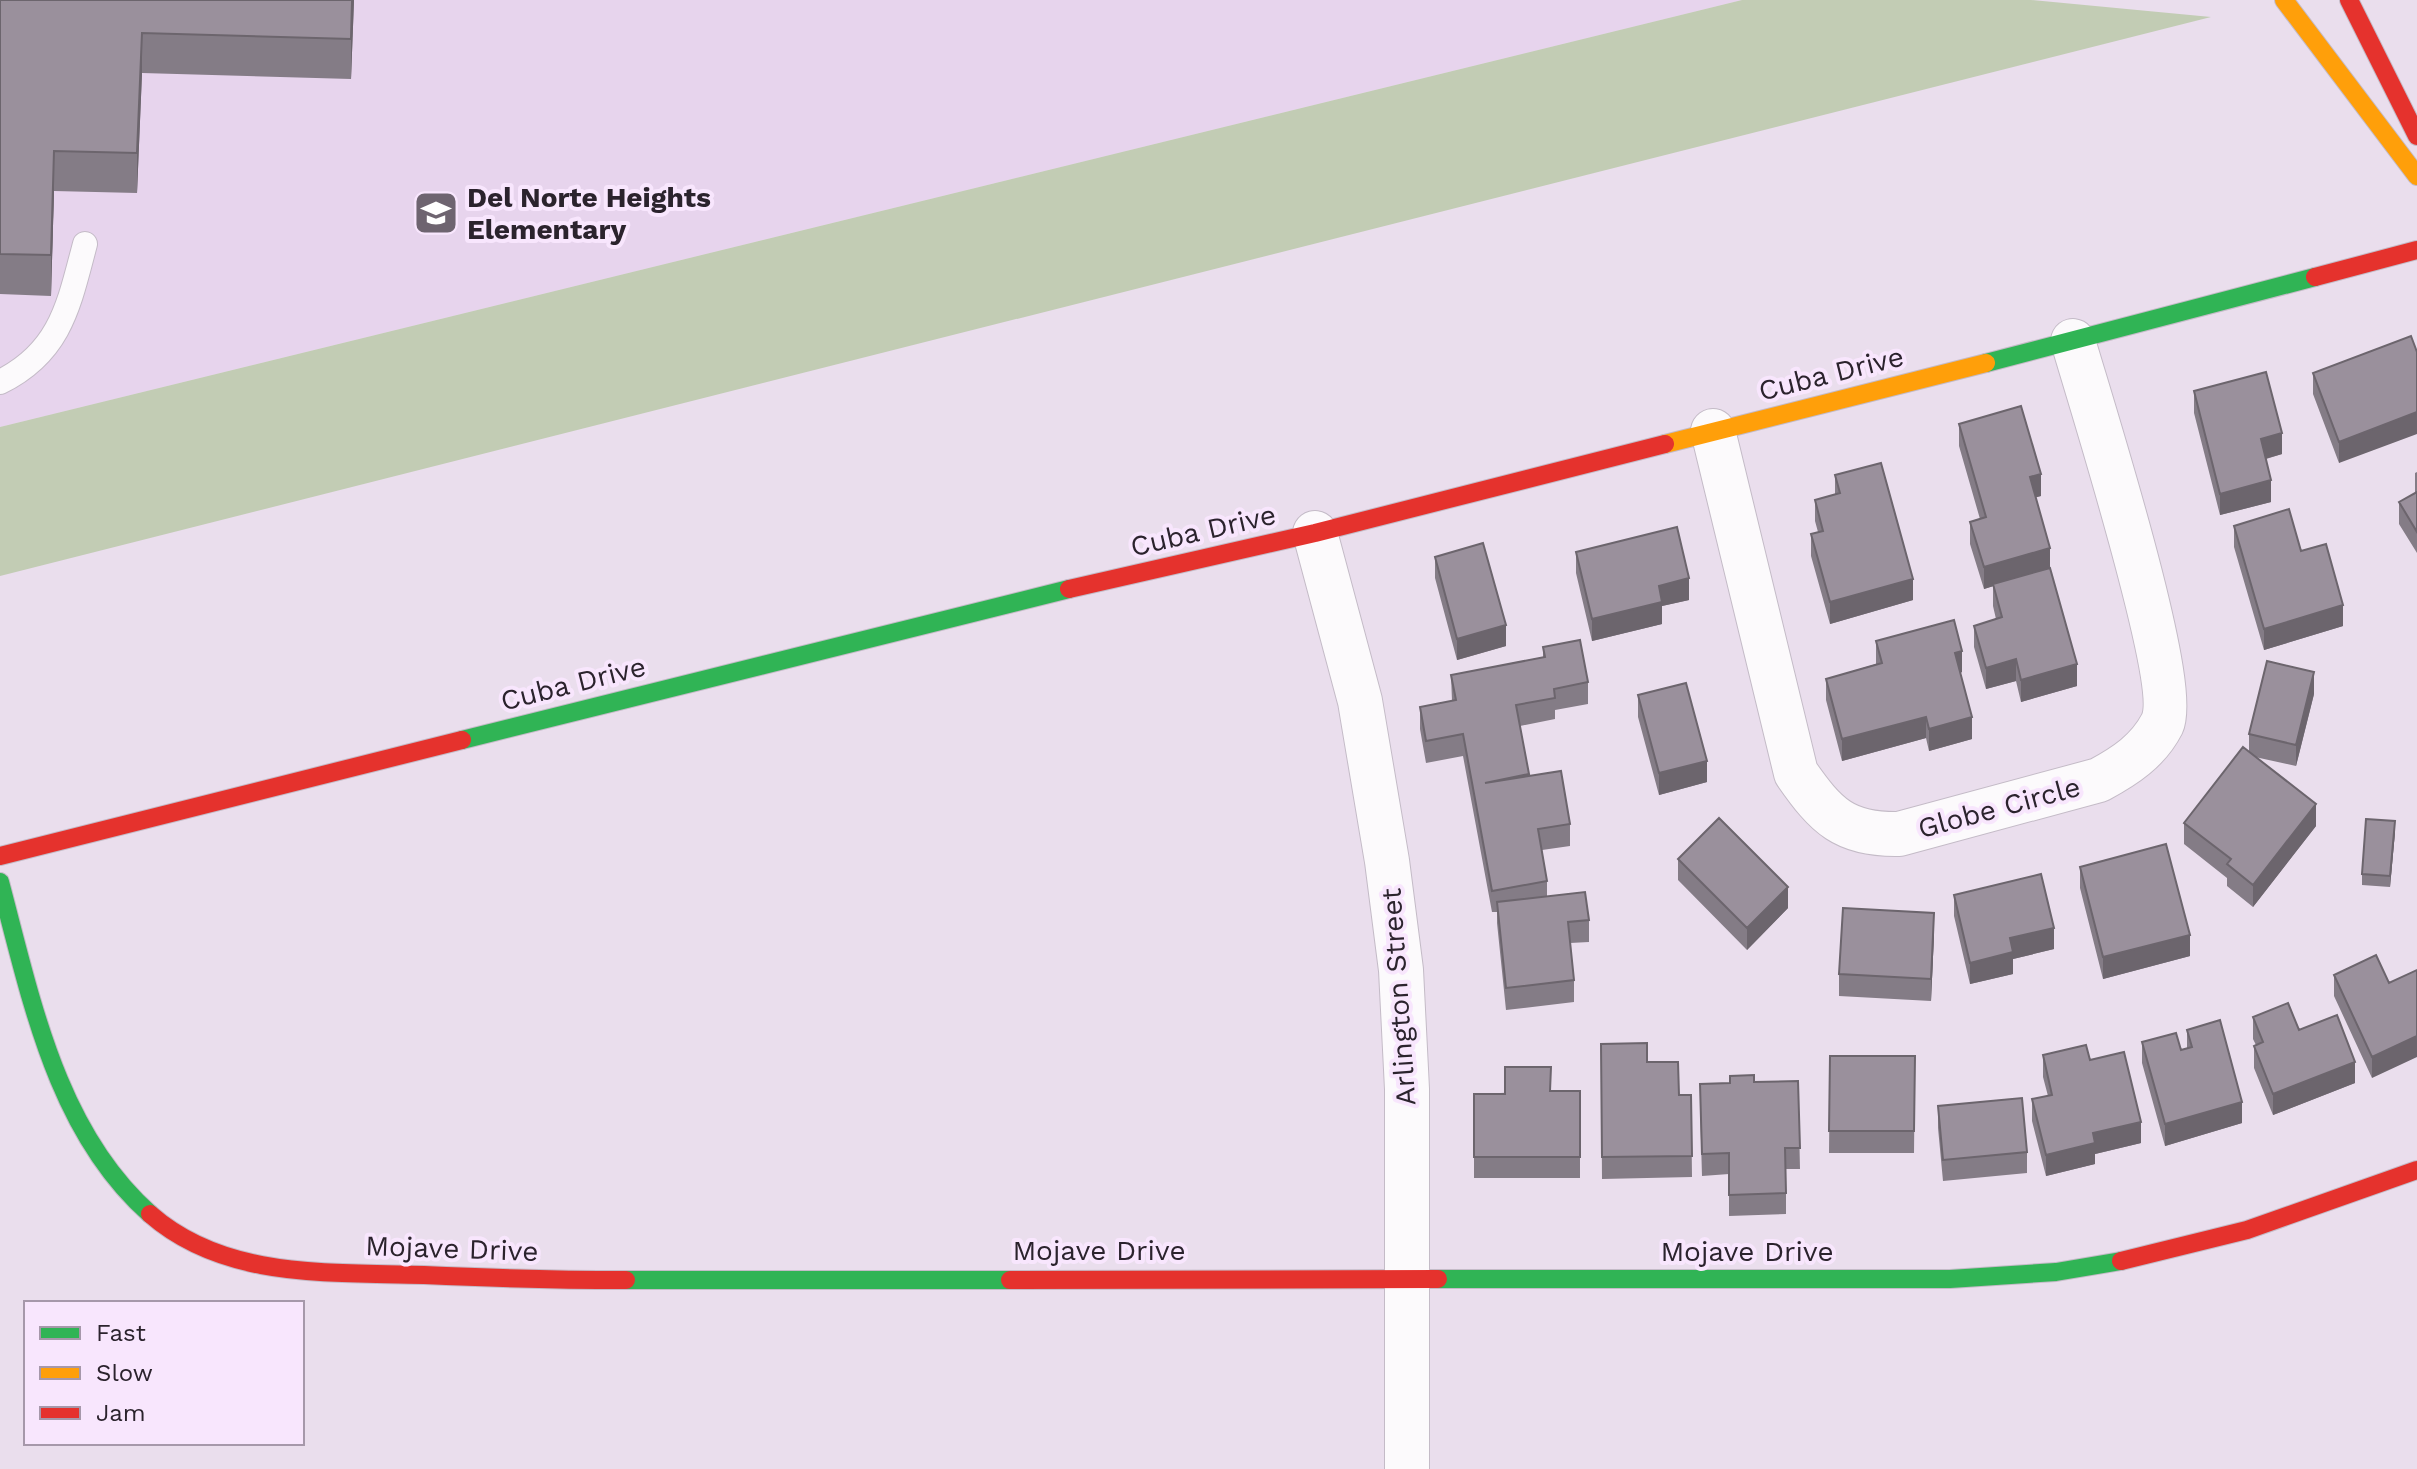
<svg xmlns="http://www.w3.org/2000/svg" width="2417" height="1469" font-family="'Work Sans',sans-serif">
<rect width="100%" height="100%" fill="#eadeed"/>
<!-- built -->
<path fill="#e7d4ed" d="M0,0h1742l-1742,427z"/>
<!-- grass -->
<path fill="#c2ccb4" d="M1742,0h289l180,17 -2211,559v-149z"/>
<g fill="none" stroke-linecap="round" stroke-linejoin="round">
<!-- lane casing -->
<g stroke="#c4bbc7" stroke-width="26">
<path id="lane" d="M0,382c61,-30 69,-78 85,-138"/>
</g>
<!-- street casing -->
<g stroke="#c4bbc7" stroke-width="46">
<path id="street" d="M1713,431l83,342c30,43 48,62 103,61l200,-54c26,-14 49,-29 63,-56 19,-40 -72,-324 -89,-383
M1315,533l45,168 27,160 14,109 6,119v380"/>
</g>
<!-- fast casing -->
<g stroke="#c4bbc7" stroke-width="20">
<path id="fast" d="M1986,363l329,-86
M462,740l607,-151
M0,882c31,116 56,249 150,332
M1438,1279h512l106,-7 65,-11
M626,1280h384"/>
</g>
<!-- slow casing -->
<g stroke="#c4bbc7" stroke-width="20">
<path id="slow" d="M2284,0l133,176
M1665,444l321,-81"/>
</g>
<!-- jam casing -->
<g stroke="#c4bbc7" stroke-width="20">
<path id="jam" d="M2349,0l68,136
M2315,277l102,-27
M1069,589l246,-56 350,-89
M0,856l462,-116
M150,1214c75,66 181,58 274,61 67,3 134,5 202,5
M2121,1261l126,-31 170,-60
M1010,1280l428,-1"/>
</g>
<!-- lane -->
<use href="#lane" stroke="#fcfafc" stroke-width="24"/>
<!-- street -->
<use href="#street" stroke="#fcfafc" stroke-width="44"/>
<!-- fast -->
<use href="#fast" stroke="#30b455" stroke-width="18"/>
<!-- slow -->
<use href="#slow" stroke="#ff9f0a" stroke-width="18"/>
<!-- jam -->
<use href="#jam" stroke="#e5322d" stroke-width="18"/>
</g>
<!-- wall -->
<path fill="#847c86" d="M0,0h354l-3,79 -209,-6 -5,120 -83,-2 -3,105 -51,-2z
M2411,336l-72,127 -26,-69v-21z
M2194,391l88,63 -16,5 5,43 -51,13 -26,-102z
M1959,424l82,72 -6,1 15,72 27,117 -56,16 -5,-21 -30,8 -12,-42v-21l22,-7 -3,-13v-20l-9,3 -14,-45v-22l10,-3 -21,-73z
M2417,472v81l-18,-29v-22l16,-9v-20z
M1835,475l78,125 -83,24 -19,-68v-22l7,-2 -3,-11v-21l20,-6z
M2234,526l67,25 42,75 -79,24 -30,-103z
M1576,552l113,48 -27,6v18l-70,17 -16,-68z
M1435,557l71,89 -49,14 -22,-82z
M1876,641l86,31 -2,1 12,66 -43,12 -3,-13 -84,23 -16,-61v-21l50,-15z
M1543,647l45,35v22l-33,6v9l-35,7 9,50 41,48v22l-28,4 5,31v15l42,24v22l-19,1 4,37v22l-68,8 -9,-87v-11h-5l-29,-156 -37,7 -6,-34v-22l32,-6 -1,-26 92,-18z
M2314,694l-18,72 -41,-9 61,69 -63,81 -26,-21v-8l-43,-34v-21l65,-71v-18z
M1638,695l69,87 -48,13 -21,-78z
M2395,832l-5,55 -28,-2v-11z
M1678,859l110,49 -41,42 -69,-70z
M2080,867l110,89 -87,23 -23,-91z
M1954,895l100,54 -41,10v15l-43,10 -16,-68z
M1934,934l-3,67 -92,-5v-22z
M2376,955l-4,123 -38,-82v-21z
M2253,1017l46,13 56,53 -82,32 -19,-47v-22l2,-1 -3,-6z
M2187,1030l55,93 -77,23 -23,-83v-21l39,8 6,-1z
M1601,1044l78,51h12l1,82 -90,2z
M2043,1055l47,5 51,83 -46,11v10l-49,12 -14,-55v-22l16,-3 -5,-19z
M1830,1056h85l-1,97h-85z
M1798,1081l2,88h-14v45l-57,2v-42l-27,2 -2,-70 54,-24z
M1550,1091h30v87h-106v-84z
M1938,1106l89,46v21l-84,8 -5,-53z"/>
<!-- shaded-wall -->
<path fill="#6c656d" d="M352,0h2l-3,79v-40z
M142,33v40l-5,120v-40z
M54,151v40l-3,105v-41z
M2417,412v22l-78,29v-21z
M2282,433v21l-21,6v-21z
M2041,474v22l-11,3v-22z
M2271,480v22l-51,13v-21z
M2050,548v21l-66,20v-22z
M1689,578v22l-27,6v18l-70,17v-22l67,-33z
M1913,579v21l-83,24v-22z
M2343,605v21l-79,24v-21z
M1506,625v21l-49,14v-21z
M1962,651v21l-7,3v-22z
M2016,659v22l-30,8v-21z
M2077,664v22l-56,16v-22z
M2314,672v22l-18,72v-21z
M1926,717v21l-84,23v-22z
M1972,717v22l-43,12v-22z
M1707,761v21l-48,13v-22z
M2316,804v22l-63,81v-22z
M2395,821v11l-5,55v-11z
M1788,887v21l-41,42v-22z
M1934,913v21l-3,67v-22z
M2054,928v21l-41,10v15l-43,10v-21l40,-25z
M2190,935v21l-87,23v-22z
M2417,1036v21l-45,21v-21z
M2355,1062v21l-82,32v-21z
M2242,1102v21l-77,23v-22z
M2141,1122v21l-46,11v10l-49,12v-21l47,-22z"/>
<!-- building -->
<path fill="#9a909c" stroke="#6c656d" stroke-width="2" d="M0,0h352l-1,39 -209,-6 -5,120 -83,-2 -3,104 -51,-1z
M2411,336l6,16v60l-78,30 -26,-69z
M2266,372l16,61 -21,6 10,41 -51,14 -26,-103z
M2021,406l20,68 -11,3 20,71 -66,19 -14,-45 16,-5 -27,-93z
M1881,463l32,116 -83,23 -19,-68 12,-3 -8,-31 25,-7 -5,-18z
M2417,492v40l-18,-30z
M2289,509l12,42 25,-7 17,61 -79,24 -30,-103z
M1677,527l12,51 -30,8 3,16 -70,17 -16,-67z
M1483,543l23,82 -49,14 -22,-82z
M2050,568l27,96 -56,16 -5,-21 -30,9 -12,-42 28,-9 -9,-33z
M1954,620l8,31 -7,2 17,64 -43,12 -3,-12 -84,22 -16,-60 56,-16 -6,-22z
M1580,640l8,42 -34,7 1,9 -39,7 13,69 -44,9 76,-12 9,53 -32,5 9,52 -55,10 -29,-157 -37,7 -6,-34 36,-7 -5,-25 94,-18 -2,-10z
M2267,661l47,11 -18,73 -47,-11z
M1686,683l21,78 -48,12 -21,-78z
M2243,747l73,57 -63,81 -26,-21 4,-5 -47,-36z
M1719,818l69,69 -41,41 -69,-69z
M2366,819l29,2 -5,55 -28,-2z
M2166,844l24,91 -87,22 -23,-90z
M2041,874l13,54 -44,10 3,14 -43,11 -16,-68z
M1585,892l4,28 -21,2 6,58 -68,8 -9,-86z
M1843,908l91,5 -3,66 -92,-5z
M2376,955l13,28 28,-13v66l-45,21 -38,-82z
M2288,1003l11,27 38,-15 18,47 -82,32 -19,-48 9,-4 -10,-25z
M2220,1020l22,82 -77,22 -23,-82 34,-9 5,17 11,-3 -5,-17z
M1647,1043v19h31l1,33h12l1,61 -90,1 -1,-113z
M2086,1045l4,15 34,-8 17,70 -48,11 2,10 -49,12 -14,-56 20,-4 -9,-40z
M1830,1056h85l-1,75h-85z
M1505,1067h46l-1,24h30v66h-106v-63h31z
M1754,1075v7l44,-1 2,67h-15l1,45 -57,2v-42l-27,1 -2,-70 30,-1v-7z
M2022,1098l5,54 -84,8 -5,-54z"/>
<!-- icons -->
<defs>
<g id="school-square" transform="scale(2.3)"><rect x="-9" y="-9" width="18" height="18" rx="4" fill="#6e6470" stroke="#f8e6fd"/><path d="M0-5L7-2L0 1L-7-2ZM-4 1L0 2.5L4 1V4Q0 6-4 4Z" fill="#fff"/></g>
</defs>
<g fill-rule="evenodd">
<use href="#school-square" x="436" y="213"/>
</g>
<g text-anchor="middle" stroke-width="8" stroke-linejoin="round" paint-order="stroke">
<!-- poi labels -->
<g font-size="28" font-weight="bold" fill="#2b232d" stroke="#f8e6fd" text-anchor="start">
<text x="467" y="207">Del Norte Heights<tspan x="467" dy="32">Elementary</tspan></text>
</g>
<!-- street labels -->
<g font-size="28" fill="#2b232d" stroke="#f8e6fd">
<text transform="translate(1831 373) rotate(-14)" y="10">Cuba Drive</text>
<text transform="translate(1203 530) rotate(-13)" y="10">Cuba Drive</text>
<text transform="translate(573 683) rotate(-14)" y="10">Cuba Drive</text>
<text transform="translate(1999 807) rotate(-15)" y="10">Globe Circle</text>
<text transform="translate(1398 997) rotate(-94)" y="10">Arlington Street</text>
<text transform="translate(452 1248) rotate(2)" y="10">Mojave Drive</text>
<text x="1099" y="1260">Mojave Drive</text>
<text x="1747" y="1261">Mojave Drive</text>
</g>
</g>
<!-- legend -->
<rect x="24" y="1301" width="280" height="144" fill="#f8e6fd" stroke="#a698aa" stroke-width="2"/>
<rect x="40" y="1327" width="40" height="12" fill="#30b455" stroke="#a698aa" stroke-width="2"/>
<text x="96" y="1341" font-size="24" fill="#2b232d">Fast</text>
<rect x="40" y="1367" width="40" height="12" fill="#ff9f0a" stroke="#a698aa" stroke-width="2"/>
<text x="96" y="1381" font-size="24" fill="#2b232d">Slow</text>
<rect x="40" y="1407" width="40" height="12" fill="#e5322d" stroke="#a698aa" stroke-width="2"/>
<text x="96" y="1421" font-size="24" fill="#2b232d">Jam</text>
</svg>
